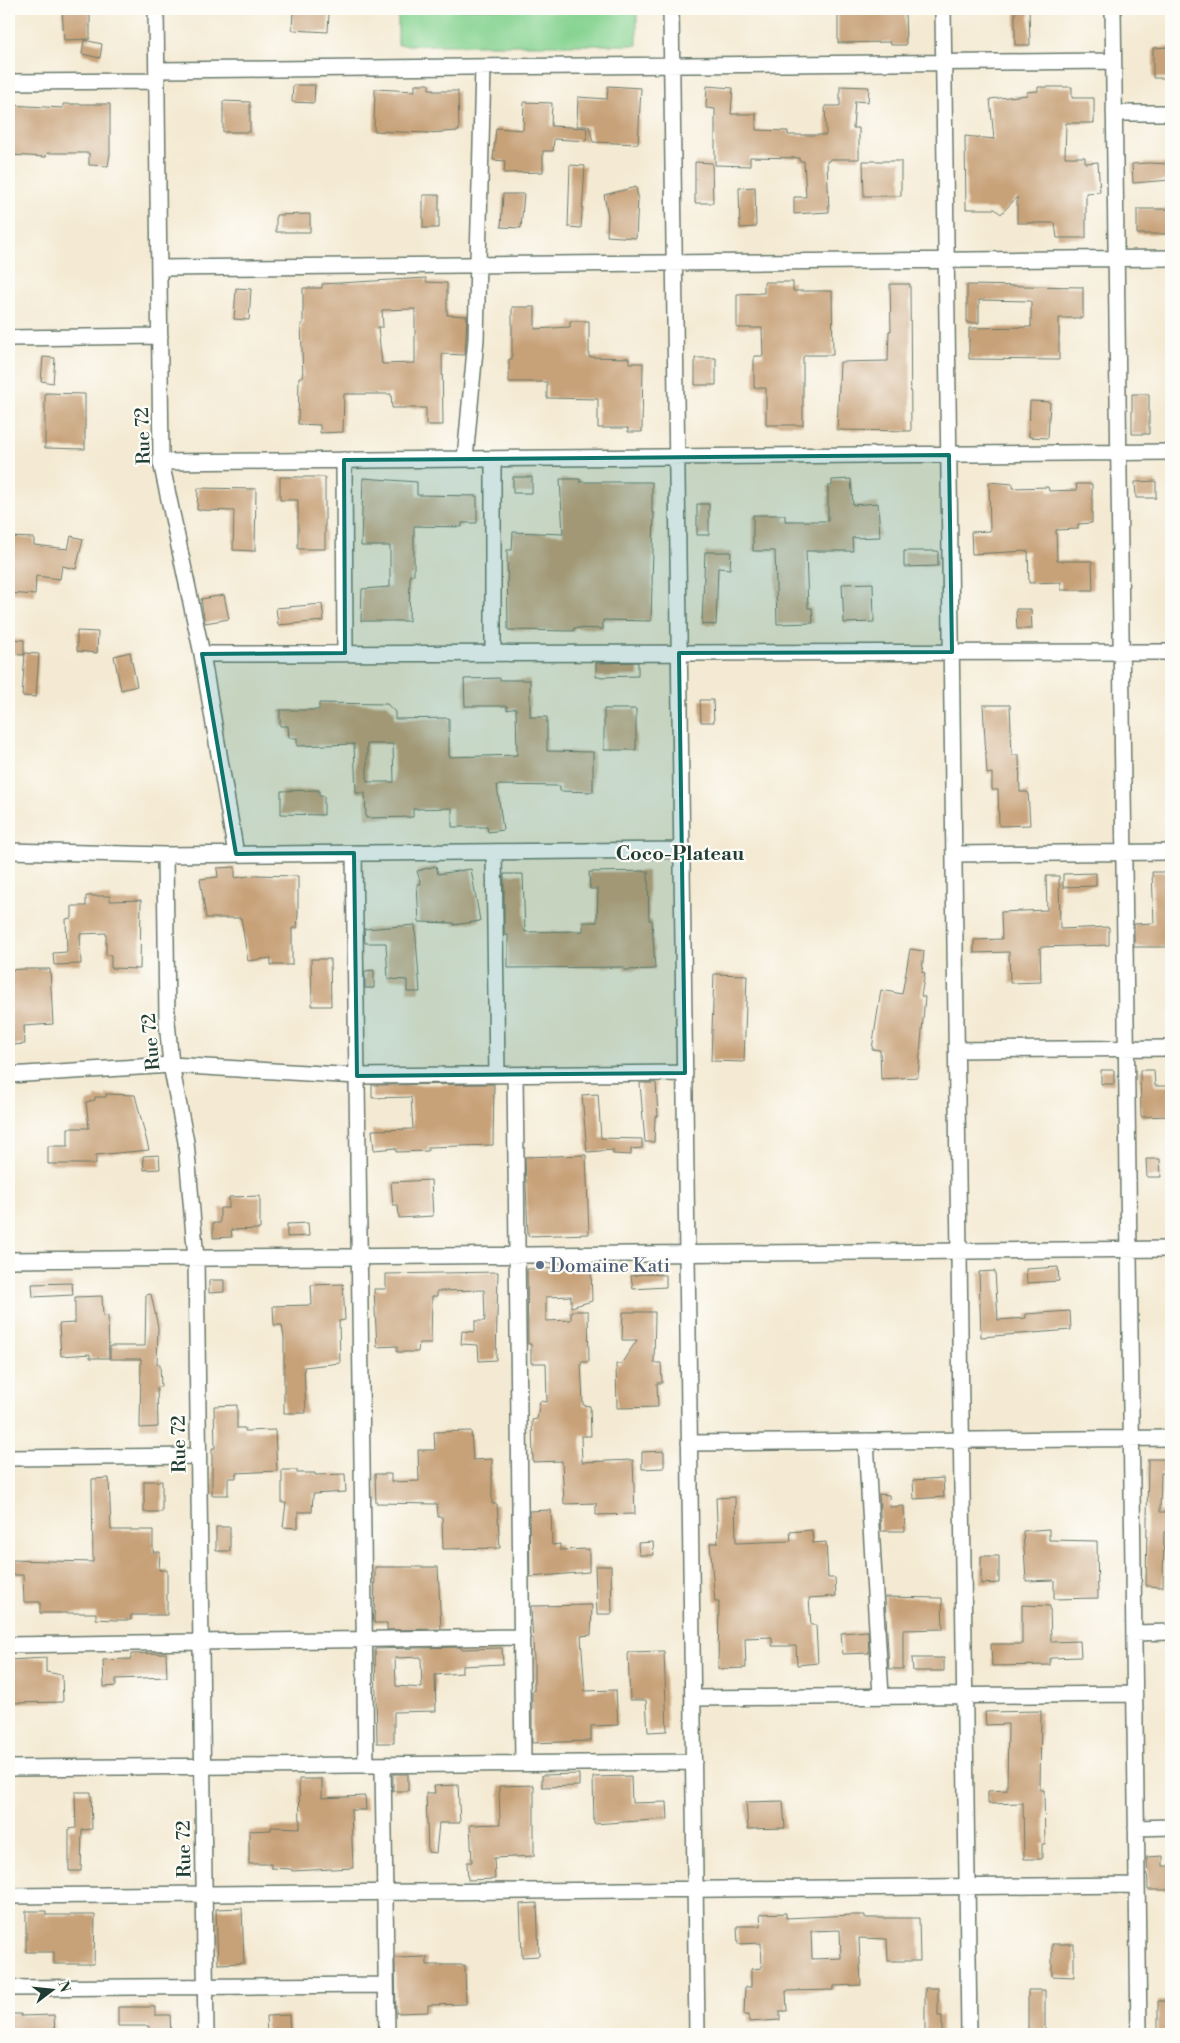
<svg xmlns="http://www.w3.org/2000/svg" width="1180" height="2043" font-family="'Libre Bodoni',serif">
<rect width="100%" height="100%" fill="#fdfcf7"/>
<filter id="ink" filterUnits="userSpaceOnUse"><feTurbulence type="fractalNoise" baseFrequency=".02" numOctaves="2"/><feDisplacementMap in="SourceGraphic" scale="10" xChannelSelector="R" yChannelSelector="G"/><feConvolveMatrix kernelMatrix="1 2 1 2 8 2 1 2 1" color-interpolation-filters="sRGB"/></filter>
<filter id="wash" filterUnits="userSpaceOnUse"><feTurbulence type="fractalNoise" baseFrequency=".0096" numOctaves="4" result="noise"/><feDisplacementMap in="SourceGraphic" scale="20" xChannelSelector="R" yChannelSelector="G"/><feGaussianBlur stdDeviation="1.12" result="paint"/><feColorMatrix in="noise" values="0 0 0 0 0 0 0 0 0 0 0 0 0 0 0 0 0 1.4 0 .05"/><feComposite in="paint" operator="in"/></filter>
<g filter="url(#wash)">
<rect width="100%" height="100%" fill="#f4ead3"/>
<!-- green -->
<path fill="#86d391" stroke="#528862" d="M398,9h239v36h-239z"/>
<g id="blocks">
<!-- building -->
<path fill="#c7a178" fill-rule="evenodd" d="M62,9h28v30l-26,1z
M838,9h67l1,36h-15l-1,-3 -52,1z
M1015,9h14l1,36h-15z
M293,11l36,1 -1,20 -36,-2z
M84,40l18,4 -2,14 -18,-4z
M1171,47v31h-18v-30z
M415,84h14v5h4v2h25l1,40 -31,2 -54,-2 1,-42 40,2z
M293,85h22l-1,18 -22,-1z
M608,86l33,2 -3,56 -45,-2 -4,-16h-12l1,-29 29,2z
M707,86l26,2 -2,26h25v16l32,1v4h38l-1,-29h15v-20l29,1 -1,15 -13,-1 -2,27h6v31h-29v2h-3l2,51 -35,2v-17h12l-2,-36h-5v-3l-49,-1v9l-35,-1v-56l-9,-1z
M1038,87h34v11h22v25h-28l-1,34h20v6l13,-1 2,30 -14,1v45h-29l-2,-15h-38v-26l-16,17 -6,-5h-29l-1,-73 29,3 -4,-40 37,-4v-3l11,-1z
M223,101l27,1v30h-27z
M524,102l28,1 -1,23 36,2 -1,13 -32,-2 -1,12h-10v21l-39,1 1,-12 -12,-1 3,-32 27,2z
M63,104h47v50l-2,12 -19,-1v-12h-42l-1,4 -37,-2 1,-50 53,3z
M863,161h38v35h-37z
M695,162l17,1 1,40h-18z
M1148,163l23,1v16l-38,3 -1,-19z
M570,165l15,1 -4,62 -13,-1z
M636,187l2,11 -2,40 -29,-2 1,-20 -4,-21z
M755,187l1,40 -16,1 -1,-40z
M503,194h21l-3,34 -20,-1z
M423,195h16v33h-16z
M1137,209h34v25h-34z
M310,214v18h-34v-17z
M426,278v4l21,1v32l20,1 -2,39 -23,-1 1,71h-17v-17h-34l-1,-14h-47l-1,38 -23,1v-8l-22,-1 1,-47h4l-2,-53h2v-36h19v-4zM415,309v54l-33,1 -4,-37h5l-1,-17z
M764,282h29v9h39l1,64h-27l-3,2v68h-37v-37h-12v-32h9l-1,-28h-25v-34l27,-1z
M890,284h20l1,147 -74,-1 3,-68 48,-1 1,-30h2z
M967,285l116,2v31h-24v42l-90,-1v-31l62,-1v-26l-52,-1v23h-12z
M236,288l15,1 -2,31 -15,-1z
M512,307h23v22l35,-2v-6h19v36l40,1v5h14l-1,69h-14v-4h-30v-29l-51,-1v-16h-38v-23h3z
M43,357l12,1 -2,25 -12,-2z
M695,358h21v27h-21z
M45,393l40,1v55l-40,-1z
M1132,394h17v40h-17z
M1030,401l20,1 -2,36 -19,-1z
M280,477h45v72h-27v-49h-18z
M513,477h19v16h-19z
M363,478l54,4v13l60,1v27h-15v4l-48,-1v49h-4l-1,46h-48l1,-32 28,-2v-41h-29z
M560,479h20v3h72v31h2l-3,108 -48,-1v9l-29,-1v3l-66,-1 -1,-80h5l1,-18 50,2z
M851,479l2,26 25,-2 2,34 -28,1 1,13h-47l2,57h4l1,15 -36,1 -2,-73h-22v-36h32v6h43v-35h4v-6z
M1156,481v17h-20l-1,-16z
M989,482l24,2v4l35,-1 1,4 28,-1 -1,-6h16v39l-14,1v5l-22,1 1,31h35l1,29h-32v-8l-32,1 -1,-32 -56,3 -1,-22 19,-1z
M198,488l58,1 -1,62 -22,-1 1,-39 -37,-1z
M697,504h12v31h-12z
M71,536l12,3 -7,30 -14,-3 -2,13 -24,-3 -1,19 -26,-2v-56l25,1v7l34,4z
M904,551h34v15l-34,1z
M705,552h26l-1,17 -12,-1 -2,57 -14,-1z
M873,583l1,39 -30,1 -2,-39z
M224,595l5,24 -24,4 -4,-24z
M322,604l2,17 -46,4 -2,-17z
M1016,609h15l1,20h-15z
M77,631l21,1 -1,21 -20,-2z
M9,639l15,1v15l-15,-1z
M130,652l7,34 -16,4 -7,-34z
M25,653l14,1 -3,43 -14,-1z
M638,662v14l-42,1v-14z
M500,678v2h30v37h17v34l46,1v40l-33,-1v-5l-63,-1 6,45 -15,2 -1,-5h-35v-19l-39,1v8l-47,1 -1,-25h-9l-2,-49 -57,2v-8h-8l-1,-12h-8v-16h39v-7l68,1 8,8v7l54,-1v39l68,-2 -1,-47 -9,2v-4h-42l-1,-27zM367,744h26l1,38h-27z
M700,700h13l1,22h-13z
M983,705h27l2,50h7l1,37h8l2,33 -31,1 -1,-36h-6v-17l-5,1z
M604,709h32v41h-32z
M319,790v6h5v19l-43,-1v-23z
M436,866l2,8 33,-5 9,52 -26,4v-2l-35,-1 -2,-38h4l-4,-13z
M235,867v11l20,-3 43,1v39l-1,13h-5v37h-21v-7l-23,3 -7,-43h-35l-6,-39 18,-2 -1,-9z
M648,871l1,49h3l3,49 -31,1v-3l-116,1v-33h-4v-61h19l2,58 58,-1v-9h14l1,-33h-8l-1,-17z
M1152,872h19v75h-37v-23l20,-1z
M1096,873v13l-33,1v-13z
M1046,876h13l1,53 49,-2v18l-69,2 1,35 -31,1 -1,-31 -35,1v-13l28,-1 -1,-27 46,-2z
M86,896h24v5l31,-1 -1,69 -29,-1v-13h-5v-22l-26,1 1,30 -27,1 -1,-12 14,-1 -1,-33 6,-1v-12h14z
M415,925l5,67h-13v-12l-19,-1 -2,-36h-21l-1,-14z
M910,949l14,2 -2,21 3,1 -4,23 4,1 -7,80 -37,2 -1,-29 -8,-1 9,-59 21,4z
M311,959h19l1,47h-19z
M23,969h27l3,55 -29,2 1,18 -14,1 -2,-75z
M374,970v18h-9v-17z
M714,974l33,1 -3,87 -33,-1z
M1101,1070h13v14h-13z
M1140,1070h14l1,16h16v30l-30,1z
M640,1083h16l2,33 -3,1 -1,25h-9z
M494,1084l-1,61 -65,2v4l-32,1v-4l-22,2 -2,-20 41,-1 -2,-32 -39,1v-13z
M106,1094l29,1 14,55 -53,5v9h-48v-18h20v-18h21l-3,-26 9,-2v-3h11z
M598,1094l3,44 41,1v9l-11,1v6l-18,-1v-4l-26,2 -5,-57z
M159,1155l1,14 -16,1 -1,-14z
M586,1155l3,79 -61,2 -3,-79z
M1146,1159h14l1,18h-14z
M431,1180l2,36 -34,2 -1,-13h-5l-2,-23z
M260,1196v33l-29,1 1,7 -19,1v-15h7v-15h9v-11z
M308,1223l1,13 -22,1v-13z
M1058,1267l1,14 -32,2 -1,-14z
M591,1268l1,33 -21,6v-11l-25,1v24l25,-1v-9h17l1,51h-8l2,43 7,1 1,30h-10l1,26 51,-2 2,54 -39,1v-12l-32,1 -2,-43 -29,1 -1,-42 5,-1 3,-18 7,1 -1,-39h-15v-19h-3l-1,-75z
M995,1271l3,49 28,-2v-4l44,-3 1,19 -90,7 -2,-65z
M498,1272l-2,88 -17,1 -1,-16 -17,-1 1,-13 13,1v-11h10l-1,-31 -47,1v5h-5l-1,47h-12l-1,9h-21v-6l-20,1 -3,-58h12v-15z
M642,1274l24,1v12l-33,2 -2,-13z
M209,1280h15v12l-15,1z
M72,1283l1,12 -40,2 -1,-13z
M343,1284l2,36 -6,1 1,42 -36,4 2,46h-22v-75l-2,-13h-8l-1,-19 39,-1 -1,-20z
M151,1294l7,33 -1,37h3l1,23h-4l1,40 -18,1 1,-69h-31v-13h35l1,-51z
M102,1296l1,21 5,-2 1,43h-19v-4l-29,2 -2,-32 16,-1v-26z
M623,1312h32l-1,51h7l1,20h-5l1,24 -41,1 -1,-44h5l16,-24h-15z
M237,1405v23h8v3l30,-1 2,41 -41,2v5h-8v17h-16v-47h3l-1,-42z
M471,1431l2,29 19,-1v45h5l3,44 -57,1 -1,-32h-4l-1,-13 -61,-1 -1,-29h16v8l28,-1 -1,-31h17l-1,-18z
M664,1451v17l-22,1v-17z
M1148,1459h23v14h-10l-1,39h11v20h-7l-1,55 -17,-1z
M282,1470h15v3h18v2l30,-1 1,18 -33,2 -1,18h-14v16l-15,-1 3,-24h-4z
M109,1478l2,52h42v22h7l-1,18h8v45h-36v5h-16l-19,-1v-6h-56v-11h-16l-1,-27h-14v-15l84,2 -1,-83z
M943,1478l1,19 -30,2 -1,-19z
M144,1481h18v31h-18z
M879,1494l10,1 1,12 14,-1 1,25h-24z
M735,1497l1,46 55,-2 -1,-9 22,-2 1,13 13,-1 2,36h7l1,18 -27,2 2,27h5l2,38 -21,2 -1,-19h-24v-9l-27,1 1,30 -28,1 1,-67h-4l-5,-59h8l-2,-45z
M551,1510l1,35 8,-1v6l29,-1v23l-59,5 -1,-66z
M216,1527h14v24h-14z
M1049,1529v11l48,1 1,57 -44,1v-19l-28,1 -3,-50z
M653,1542l1,13h-15l-1,-12z
M981,1556h18v27l-18,1z
M595,1566h16l1,48h-15z
M375,1567h63l3,62 -54,1v-7h-13z
M885,1597l57,1 1,31 -40,1v39h-14z
M592,1605l-1,30 -10,1 4,55 31,-1 2,35 -27,1v15l-59,2v-52h2v-32l-3,-53z
M1022,1605l28,1 1,36 29,-1 1,16 -31,1v7l-58,1 -1,-22h31z
M868,1631l1,22 -26,1 -2,-21z
M461,1647v2l41,-1 1,16 -41,2v7l-27,2 1,36 -42,1v31h-17l-2,-94zM421,1657l1,31 -26,-2 -1,-28z
M664,1651l3,80 -19,1 -2,-32h-16l-2,-48z
M166,1653l1,24 -51,2v7l-12,1 -1,-27 28,-1v-5z
M46,1658v14l16,3 1,27 -54,1v-43z
M912,1658h32v13h-31z
M1041,1711l-1,79h4l1,54h-3v15h-18l-1,-56 -35,1v-13l19,-1 1,-66 -22,1 -1,-13z
M393,1774h15v17h-15z
M579,1774v12l-37,1v-12z
M631,1776l1,27 35,-1 1,17 -74,5 -1,-47z
M299,1779h23v19l43,-2 1,14h-15l2,58 -61,3 -1,-2 -20,-1v-4h-22v-33l22,-1v-3l29,1z
M458,1785l2,38h-21l-3,30 -8,-1 -2,-59h9l-1,-7z
M534,1785v71l-40,2 1,21 -27,1 -1,-18h5l-2,-37 30,-1 -1,-38z
M75,1792h16l1,37 -10,1 -1,41h-12v-42l7,-1z
M783,1801l2,27 -37,1 -2,-27z
M1163,1856v10h8v24h-23l-1,-33z
M537,1903l2,53 -17,1 -2,-53z
M242,1908l2,55 -26,1 -2,-55z
M26,1911h20v4h49l-1,49h-40v-12h-28z
M786,1913v5l67,-3h12v3h54l1,43h-32l-1,-22 -28,-1 2,47 -27,1v4l-48,1 1,20h-7v9l-31,2v-7h-5l1,-28h6v-18l11,-1 -1,-25 -23,1 -1,-18h24l-1,-12zM840,1930l1,28 -29,1 -1,-28z
M1052,1944h22v33l-22,-1z
M427,1957v8h38l1,39 -38,1v7l-32,1 -1,-55z
M925,1988h13v28h4v18h-17z
M1028,1990h17v44h-17z
M1158,2001h13v33h-13z
M118,2007h37v8h15l1,19h-22v-8h-31z
M9,2014h12v2l33,-1 1,19h-46z
M289,2015l1,19h-23l-1,-18z"/>
</g>
</g>
<g filter="url(#ink)">
<use href="#blocks" fill-opacity="0" stroke="#6a7a6c" stroke-width="1"/>
<g fill="none" stroke-linecap="round" stroke-linejoin="round">
<!-- street casing -->
<g stroke="#6a7a6c" stroke-width="18">
<path id="street" d="M156,9l5,453 41,192 34,200
M671,9l26,2025
M943,9l26,2025
M1113,9l26,2025
M157,70l956,-9
M9,82l148,-1
M1114,113h57
M159,268l1012,-10
M9,338l151,-2
M465,459l11,-120 7,-272
M344,460l1,193
M161,462l1010,-10
M493,653v-194
M202,654l969,-2
M9,851l156,4 517,-5
M494,852l3,223
M354,853l12,912
M954,854l217,-2
M165,855l2,166 4,44 15,77 10,117 10,775
M957,1050l214,-2
M9,1075l162,-10 186,11 328,-3
M515,1075l8,688
M9,1260l1162,-11
M866,1441l15,255
M689,1443l482,-5
M9,1458l189,-2
M1134,1633l37,-1
M9,1645l513,-8
M693,1698l442,-4
M383,1765l4,269
M9,1768l685,-6
M1136,1828l35,-1
M9,1896l1128,-11
M9,1988l377,-3"/>
</g>
<!-- street -->
<use href="#street" stroke="#fff" stroke-width="15"/>
</g>
</g>
<!-- marked area -->
<path fill="#0f766e" fill-opacity="0.2" stroke="#0f766e" stroke-width="4" stroke-linejoin="round" d="M949,455l3,197 -273,1 6,420 -328,3 -3,-223 -118,1 -34,-200 143,-1 -1,-193z"/>
<!-- markers -->
<circle fill="#5c6f8a" stroke="#fdfcf7" stroke-width="2" cx="540" cy="1265" r="5"/>
<g text-anchor="middle" stroke-width="4.5" stroke-linejoin="round" paint-order="stroke">
<!-- street labels -->
<g font-size="19" fill="#1f3d34" stroke="#fdfcf7">
<text transform="translate(142 436) rotate(-92)" y="7">Rue 72</text>
<text transform="translate(150 1042) rotate(-95)" y="7">Rue 72</text>
<text transform="translate(178 1444) rotate(-91)" y="7">Rue 72</text>
<text transform="translate(183 1849) rotate(-91)" y="7">Rue 72</text>
</g>
<!-- service labels -->
<g font-size="19" fill="#4e5e75" stroke="#fdfcf7" text-anchor="start">
<text x="550" y="1272">Domaine Kati</text>
</g>
<!-- neighbourhood labels -->
<g font-size="20" font-weight="bold" fill="#1f3d34" stroke="#fdfcf7">
<text x="680" y="860">Coco-Plateau</text>
</g>
</g>
<!-- margin -->
<rect width="1180" height="2043" fill="none" stroke="#fdfcf7" stroke-width="30"/>
<!-- north arrow -->
<g transform="translate(52 1990) rotate(74)" stroke="#fdfcf7" stroke-width="4" paint-order="stroke">
<path d="M0-4L9 19L0 12L-9 19Z" fill="#1f3d34"/>
<text y="-8" font-size="14" font-weight="bold" text-anchor="middle" fill="#1f3d34">N</text>
</g>
</svg>
